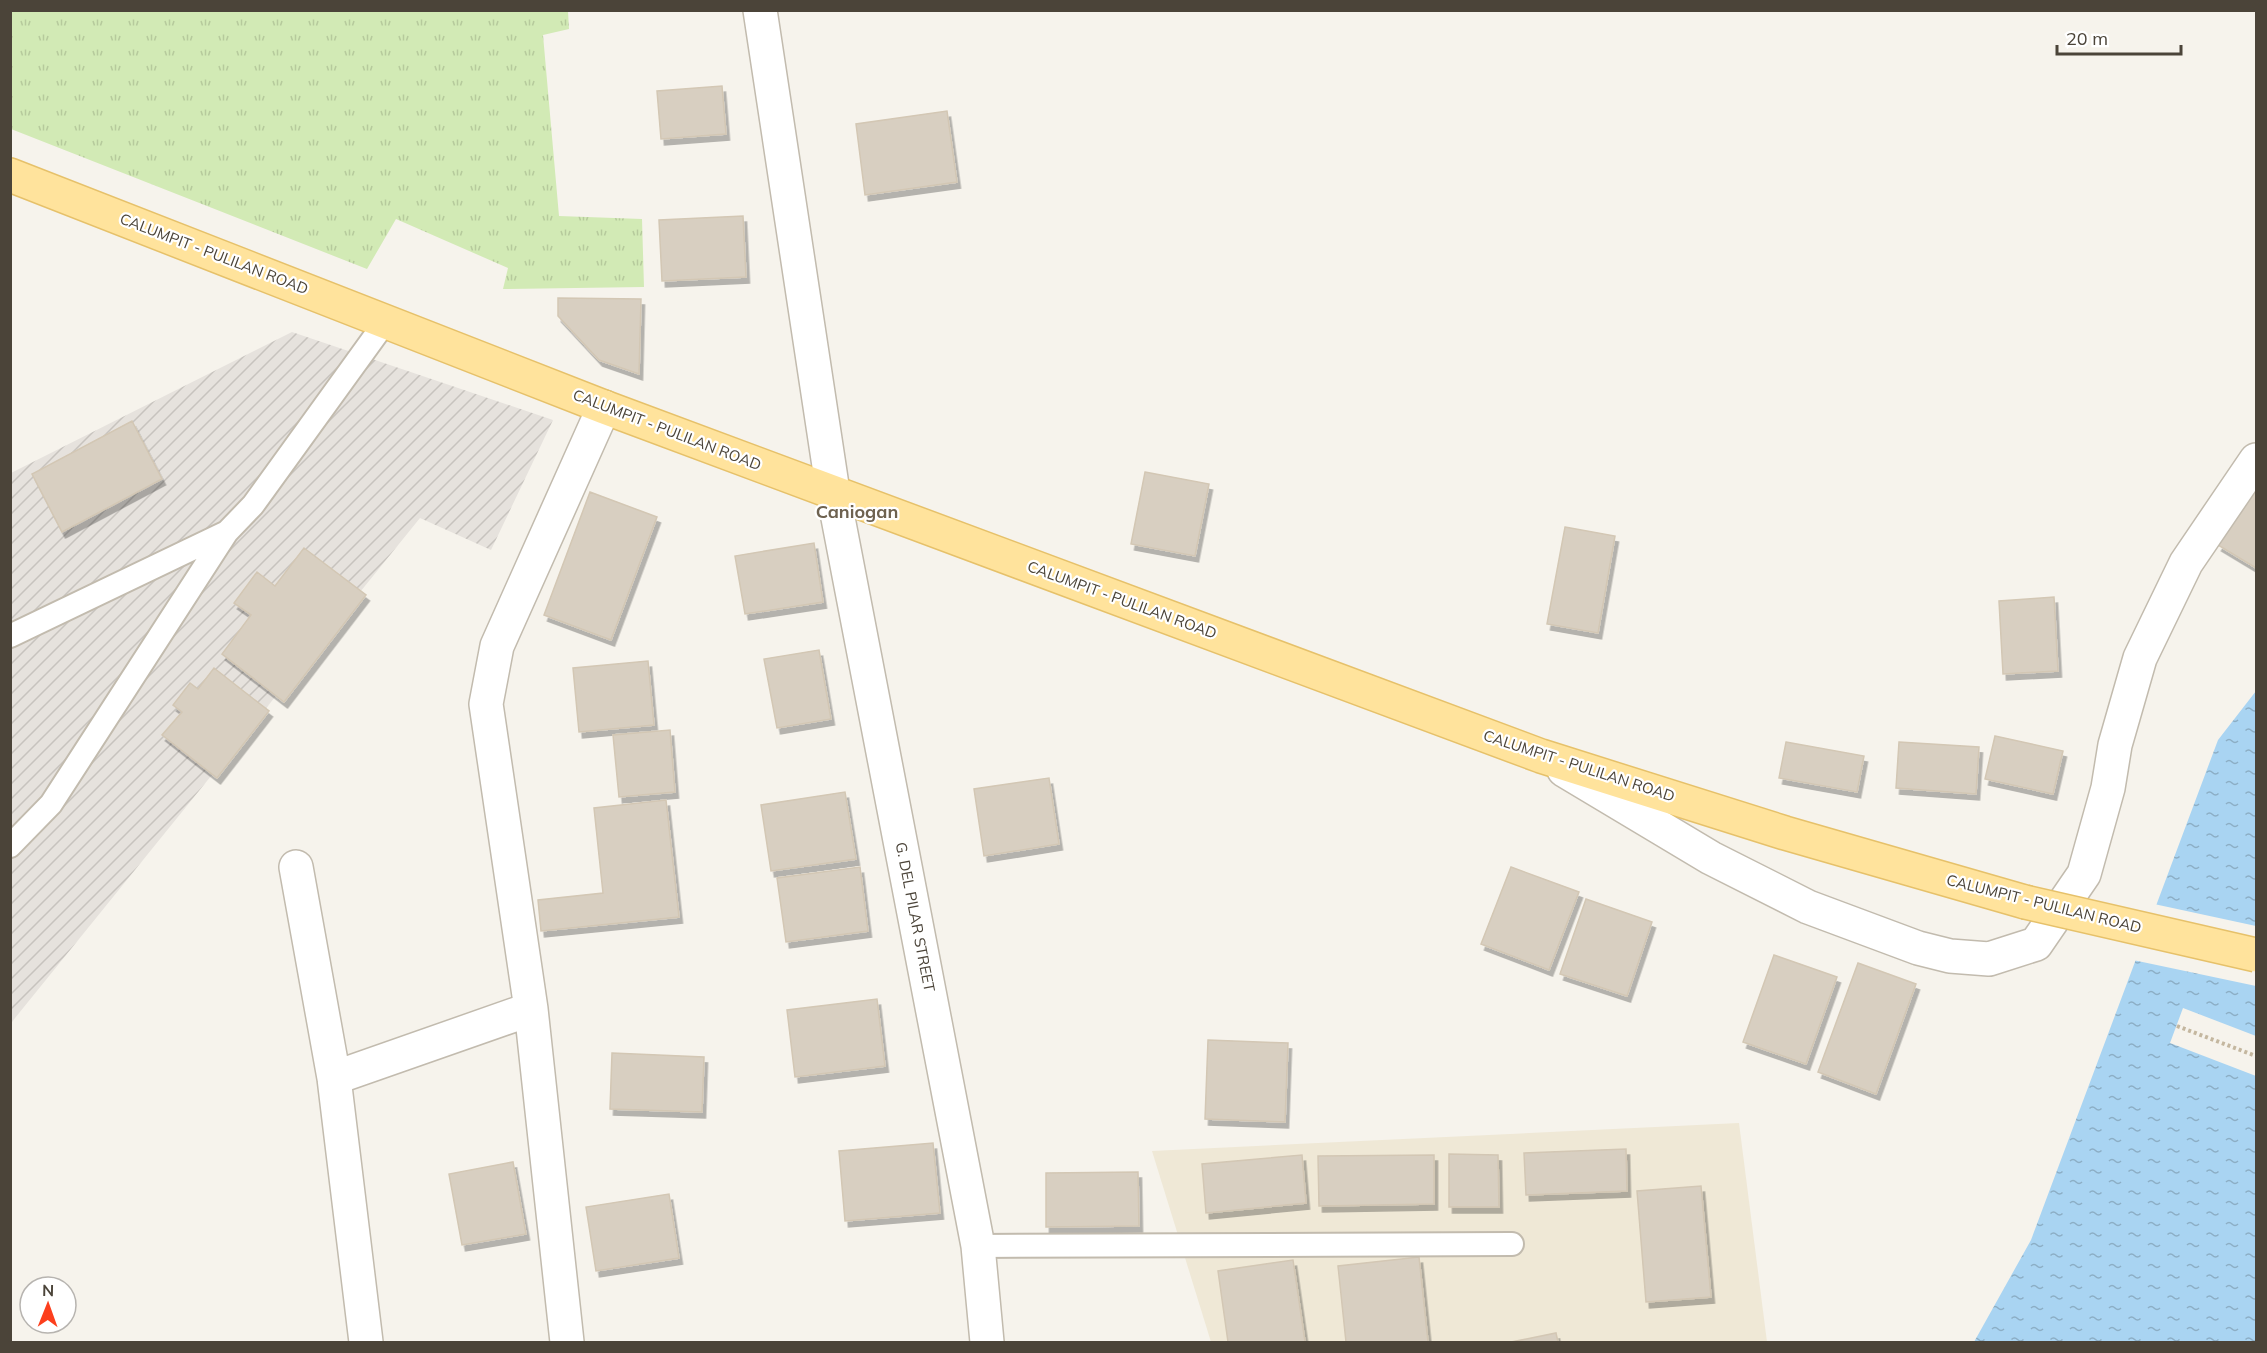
<svg xmlns="http://www.w3.org/2000/svg" width="2267" height="1353" font-family="Mulish,sans-serif">
<defs>
<pattern id="industrial-furrows" width="10" height="10" patternUnits="userSpaceOnUse" patternTransform="scale(1.5)"><rect width="10" height="10" fill="#e6e2dd"/><path d="M-1 1l2-2M0 10L10 0M9 11l2-2" fill="none" stroke="#c7c3be"/></pattern>
<pattern id="grass-tufts" width="24" height="20" patternUnits="userSpaceOnUse" patternTransform="scale(1.5)"><rect width="24" height="20" fill="#d2eab5"/><path d="M3 7l-1-3M5 7V3M7 7l1-3M15 17l-1-3M17 17v-4M19 17l1-3" fill="none" stroke="#b6ca9c"/></pattern>
<pattern id="water-ripples" width="26" height="14" patternUnits="userSpaceOnUse" patternTransform="scale(1.5)"><rect width="26" height="14" fill="#a9d4f2"/><path d="M2 4q2-2 4 0t4 0M15 11q2-2 4 0t4 0" fill="none" stroke="#8caec5"/></pattern>
<filter id="shadow"><feDropShadow dx="3.5" dy="6" stdDeviation="0" flood-color="#0004"/></filter>
</defs>
<rect width="100%" height="100%" fill="#f6f3ec"/>
<!-- industrial -->
<path fill="url(#industrial-furrows)" d="M292,332l261,88 -62,130 -71,-32 -409,505v-550z"/>
<!-- education -->
<path fill="#efe8d6" d="M1739,1123l28,219h-556l-59,-191z"/>
<!-- grass -->
<path fill="url(#grass-tufts)" d="M10,11h558l1,18 -26,6 16,181 83,3 2,68 -141,2 5,-21 -112,-49 -29,50 -356,-140z"/>
<!-- water -->
<path fill="url(#water-ripples)" d="M2256,691v651h-282l57,-102 187,-500z"/>
<!-- pier -->
<path fill="#f6f3ec" d="M2154,904l102,22v60l-123,-26z
M2183,1008l73,28v40l-86,-33z"/>
<!-- building -->
<path fill="#d8cfc1" stroke="#d3c7b4" stroke-width="1.5" filter="url(#shadow)" d="M722,86l4,48 -65,5 -4,-48z
M947,111l10,71 -92,13 -9,-71z
M743,216l3,61 -84,4 -3,-61z
M558,298l83,1 -2,75 -40,-14 -41,-44z
M132,421l30,58 -100,53 -30,-58z
M1145,472l64,12 -14,72 -64,-12z
M2251,490l5,3v75l-38,-23z
M590,492l67,25 -46,123 -67,-25z
M1565,527l50,9 -17,97 -51,-9z
M814,543l9,59 -78,12 -10,-58z
M304,548l62,47 -82,107 -62,-48 29,-39 -17,-12 23,-31 18,14z
M2054,597l4,74 -55,3 -4,-73z
M819,650l12,69 -54,9 -13,-69z
M648,661l6,64 -75,7 -6,-64z
M214,668l55,43 -52,67 -55,-43 20,-23 -9,-7 17,-22 8,6z
M670,730l5,62 -56,5 -6,-62z
M1995,736l68,15 -10,43 -68,-15z
M1786,742l78,14 -7,36 -78,-14z
M1899,742l80,5 -3,47 -80,-6z
M1049,778l10,66 -75,12 -10,-67z
M845,792l11,67 -85,12 -10,-66z
M666,800l13,117 -138,14 -3,-31 65,-7 -9,-85z
M860,867l8,64 -82,11 -9,-64z
M1511,867l68,25 -30,78 -68,-26z
M1586,899l66,23 -25,74 -67,-22z
M1774,955l63,22 -31,87 -63,-22z
M1858,963l58,21 -40,110 -58,-22z
M877,999l8,67 -90,11 -8,-67z
M1208,1040l80,3 -3,79 -80,-3z
M612,1053l92,4 -2,55 -92,-3z
M933,1143l7,70 -95,8 -6,-70z
M1626,1149l1,42 -101,4 -2,-42z
M1449,1154l49,1 1,52h-50z
M1302,1155l4,48 -100,10 -4,-49z
M1434,1155v49l-115,2 -1,-50z
M513,1162l13,72 -64,11 -13,-71z
M1138,1172l1,54 -93,1v-54z
M1701,1186l10,111 -65,5 -9,-111z
M669,1194l10,64 -83,13 -10,-64z
M1419,1257l9,85h-82l-8,-76z
M1293,1260l12,82h-77l-10,-71z
M1556,1333l2,9h-47z"/>
<g fill="none" stroke-linecap="round" stroke-linejoin="round">
<!-- service casing -->
<g stroke="#c2bbae" stroke-width="26">
<path id="service" d="M10,636l215,-103
M10,846l41,-42 176,-272 26,-27 133,-184
M978,1246l534,-2"/>
</g>
<!-- minor casing -->
<g stroke="#c2bbae" stroke-width="36">
<path id="minor" d="M833,492l145,754 9,96
M1564,770l147,88 97,49 110,41 32,8 39,3 47,-15 48,-70 24,-86 7,-43 25,-87 46,-95 70,-103
M296,867l38,211 32,264
M334,1078l197,-69
M567,1342l-36,-333 -45,-305 11,-58 107,-239"/>
</g>
<!-- tertiary casing -->
<g stroke="#c2bbae" stroke-width="36">
<path id="tertiary" d="M760,10l73,482"/>
</g>
<!-- primary casing -->
<g stroke="#e6c16a" stroke-width="36">
<path id="primary" d="M10,175l594,232 937,349 244,77 240,69"/>
</g>
<!-- path -->
<path stroke="#c4b79f" stroke-width="4" stroke-dasharray="3 3" stroke-linecap="butt" d="M2177,1026l79,30"/>
<!-- service -->
<use href="#service" stroke="#fff" stroke-width="22"/>
<!-- minor -->
<use href="#minor" stroke="#fff" stroke-width="33"/>
<!-- tertiary -->
<use href="#tertiary" stroke="#fff" stroke-width="33"/>
<!-- primary -->
<use href="#primary" stroke="#ffe39c" stroke-width="33"/>
<!-- primary-bridge casing -->
<g stroke="#e6c16a" stroke-width="36" stroke-linecap="butt">
<path id="primary-bridge" d="M2025,902l231,53"/>
</g>
<!-- primary-bridge -->
<use href="#primary-bridge" stroke="#ffe39c" stroke-width="33"/>
</g>
<g text-anchor="middle" stroke-width="4.5" stroke-linejoin="round" paint-order="stroke">
<!-- street labels -->
<g font-size="15" fill="#4b4439" stroke="#fff">
<text transform="translate(214 254) rotate(21)" y="5">CALUMPIT - PULILAN ROAD</text>
<text transform="translate(667 430) rotate(21)" y="5">CALUMPIT - PULILAN ROAD</text>
<text transform="translate(1122 600) rotate(20)" y="5">CALUMPIT - PULILAN ROAD</text>
<text transform="translate(1579 766) rotate(18)" y="5">CALUMPIT - PULILAN ROAD</text>
<text transform="translate(2044 904) rotate(14)" y="5">CALUMPIT - PULILAN ROAD</text>
<text transform="translate(915 917) rotate(79)" y="5">G. DEL PILAR STREET</text>
</g>
<!-- quarter labels -->
<g font-size="18" font-weight="bold" fill="#6e6250" stroke="#fff">
<text x="857" y="518">Caniogan</text>
</g>
</g>
<!-- border -->
<rect width="2267" height="1353" fill="none" stroke="#4b4439" stroke-width="24"/>
<!-- north arrow -->
<g transform="translate(48 1305) rotate(1)"><circle r="28" fill="#ffffff" stroke="#b7b4b0" stroke-width="1.5"/>
<path d="M0-4.5L10 22L0 15L-10 22Z" fill="#fc3f1d"/>
<text y="-9" font-size="16" font-weight="bold" text-anchor="middle" fill="#4b4439">N</text>
</g>
<!-- scale -->
<path d="M2057 45v9h124v-9" fill="none" stroke="#4b4439" stroke-width="3"/>
<text x="2066" y="45" font-size="18" fill="#4b4439" stroke="#ffffff" stroke-width="4.5" paint-order="stroke">20 m</text>
</svg>
